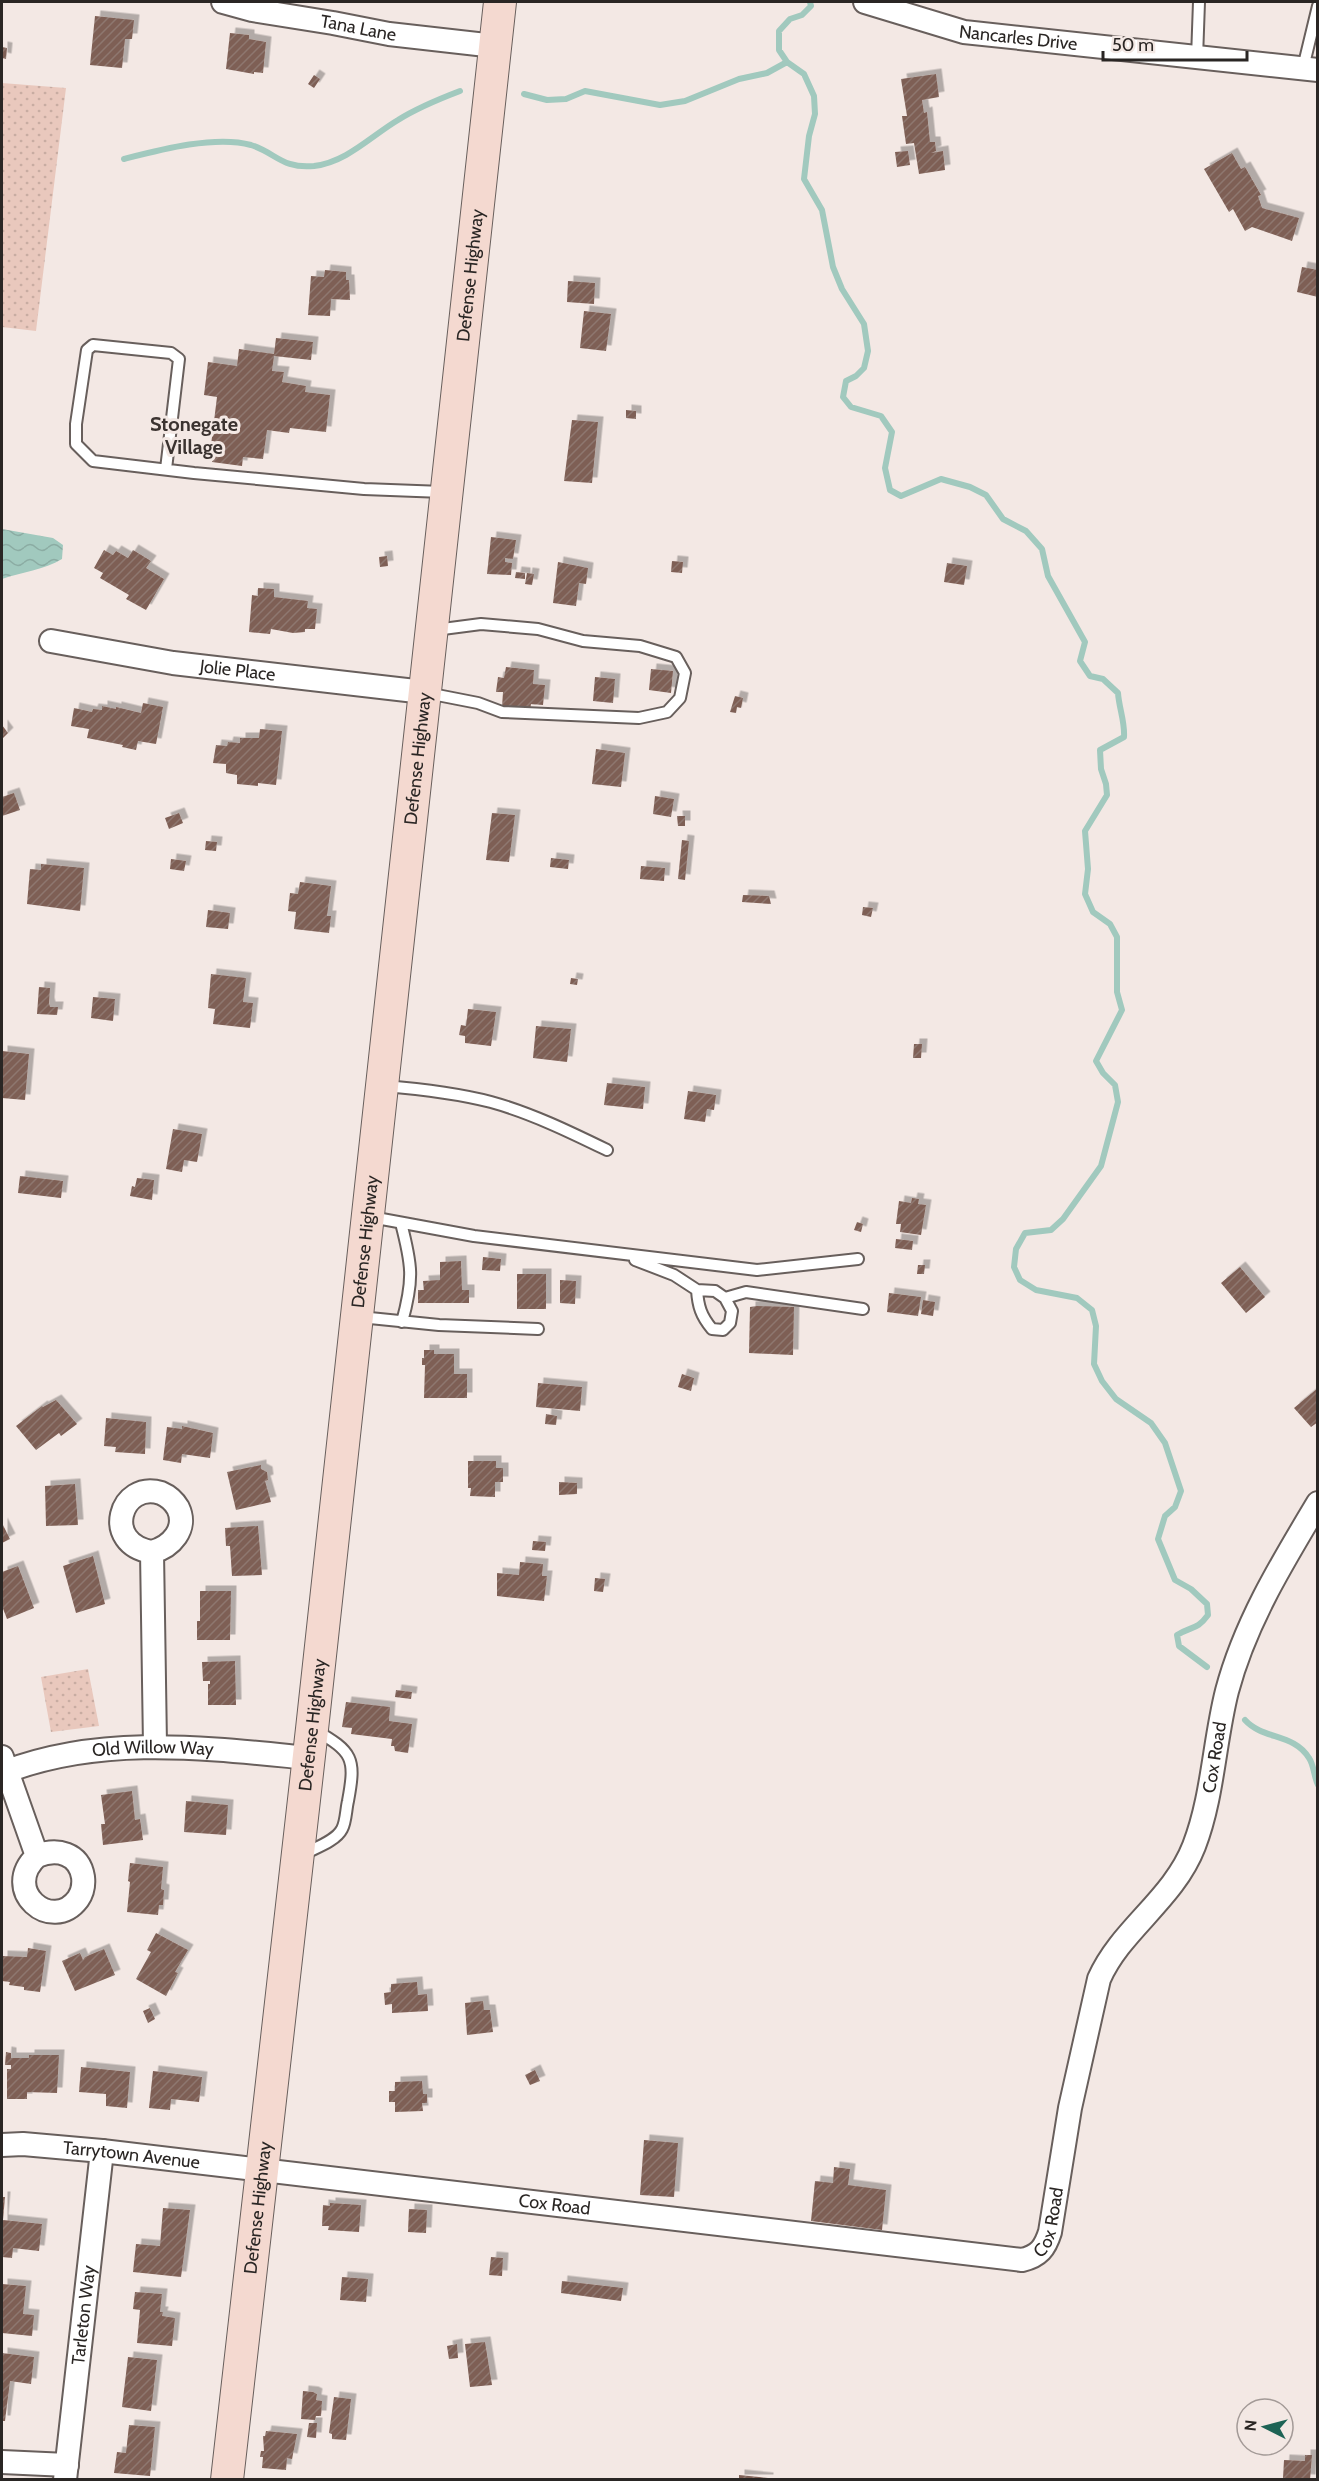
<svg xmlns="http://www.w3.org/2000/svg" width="1319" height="2481" font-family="Cabin,sans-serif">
<defs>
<pattern id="park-dots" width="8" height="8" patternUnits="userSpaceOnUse" patternTransform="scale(1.5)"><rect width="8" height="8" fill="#e9c8bd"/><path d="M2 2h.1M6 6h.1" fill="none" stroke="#c8aca2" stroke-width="1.8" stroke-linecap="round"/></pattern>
<pattern id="water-waves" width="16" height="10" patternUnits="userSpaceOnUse" patternTransform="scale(1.5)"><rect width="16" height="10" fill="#a1c9be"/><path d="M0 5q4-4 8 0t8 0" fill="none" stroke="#8baca3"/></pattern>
<pattern id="building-hatch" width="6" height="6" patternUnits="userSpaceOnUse" patternTransform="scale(1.5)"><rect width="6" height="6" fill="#7e5f55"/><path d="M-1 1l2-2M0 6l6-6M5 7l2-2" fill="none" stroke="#8e776f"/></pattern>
<filter id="shadow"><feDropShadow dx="5.5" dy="-5.5" stdDeviation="0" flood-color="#0004"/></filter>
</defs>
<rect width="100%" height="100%" fill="#f3e8e4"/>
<!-- park -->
<path fill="url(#park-dots)" d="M2,83l64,5 -30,243 -34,-4z
M88,1669l11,57 -48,6 -10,-55z"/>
<!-- water -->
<path fill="url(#water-waves)" d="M2,529l51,9 10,7 -1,14c-18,11 -40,13 -60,20z"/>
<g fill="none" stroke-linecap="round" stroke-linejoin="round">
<!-- stream -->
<path stroke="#a1c9be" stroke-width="6" d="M810,2l1,4 -9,9 -12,4 -11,12v19l8,12 17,12 10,22 1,18 -6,22 -5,43 18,31 11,57 9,22 22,35 4,27 -4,17 -8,8 -10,5 -3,16 8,10 30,9 11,16 -7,36 5,22 11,6 40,-17 29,8 16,8 17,24 23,12 16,18 6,27 37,66 -5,19 10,15 13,3 15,14c1,15 7,29 6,44l-24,13 1,19 5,15 1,11 -22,36 3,38 -3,25 8,18 17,12 7,13v55l5,18 -26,51 7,12 12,12 3,17 -17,64 -38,53 -12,11 -26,3 -9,16 -2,18 6,13 16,10 41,8 15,12 4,16 -2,38 8,17 14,18 35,24 14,20 16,48 -6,16 -10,9 -7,23 17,41 16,9 16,15 1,11c-11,15 -16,11 -31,20l2,11 28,21
M524,94l23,6 19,-1 19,-8 75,14 25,-4 54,-22 28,-6 20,-11
M124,159c35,-9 91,-24 127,-14 25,8 31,24 63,21 33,-4 57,-30 84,-46 19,-12 41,-21 62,-29
M1245,1720c18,20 49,13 64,38 5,7 5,19 9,27"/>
</g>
<!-- building -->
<path fill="url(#building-hatch)" filter="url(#shadow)" d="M95,16l39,4 -2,19h-7l-3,29 -32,-3z
M230,33l19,2v4l17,3 -3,31 -9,-1v2l-28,-5z
M2,47l5,1 -1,11 -4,-1z
M936,74l3,23 -17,3 2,13 3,-1 3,30h5l1,9 -5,2 12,-2 2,19 -26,4 -5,-31 -8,1 -4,-28h5l-6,-37z
M314,75l6,4 -6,9 -6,-4z
M908,151l2,14 -13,2 -2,-15z
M1232,153l9,16 4,-2 16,28 -3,1 4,12 37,10 -7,23 -40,-14 -7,4 -12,-22 -4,3 -25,-43z
M1302,267l16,3v27l-21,-5z
M325,270l21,2v8h3l1,20 -19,-1 -1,17 -22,-1 3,-39 13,1z
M568,281l27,2 -1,21 -27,-2z
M584,311l27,3 -5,37 -26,-3z
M276,338l37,4 -2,18 -37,-4 -2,15 12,1 -2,10 24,4 -1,6 25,3 -4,37 -36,-4 -1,5 -22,-3 -4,29 -20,-2 -1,9 -30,-4 1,-9h-3l7,-56 -13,-2 4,-33 29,4 2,-17 35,5z
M626,410l10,1v8l-10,-1z
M572,420l26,2 -6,61 -28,-2z
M491,537l25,3 -3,19 -8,-1v4l7,1 -1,12 -24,-1z
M104,550l9,5 3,-4 12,7 5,-8 18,11 -5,7 18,11 -18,31 -20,-11 3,-4 -29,-17 3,-5 -9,-5z
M387,556l1,10 -8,1 -1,-10z
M672,561l11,1 -1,11 -11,-1z
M558,562l30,6 -2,16 -7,-1 -3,23 -23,-3z
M947,563l20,3 -3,19 -20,-3z
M516,572l9,1v6l-10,-1z
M527,573l7,1 -2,11 -7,-1z
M258,588l16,1v8l34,4 -1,7 10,1 -2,20h-10v3l-12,1 -22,-4 -1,5 -21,-2 3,-37 6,1z
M506,667l28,3 -1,14 12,1 -2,20 -12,-1 -1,6 -28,-3 1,-15h-7l2,-15 6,1z
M651,669l22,2 -2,22 -22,-3z
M595,677l20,2 -2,24 -20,-2z
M735,696l8,2 -2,10 -4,-1 -1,6 -6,-1z
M143,703l20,4 -7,37 -18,-3 -2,9 -14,-3 1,-2 -36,-7 2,-9 -18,-3 3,-18 18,4 1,-3 9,1v-4l14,3v-2l25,6z
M2,725l6,8 -6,6z
M260,729l22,2 -6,54 -18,-2v3l-21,-2v-9l-11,-2v-9l-13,-1 3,-18 11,1 1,-4 12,1v-5h19z
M596,749l29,4 -4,34 -29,-3z
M14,793l6,17 -18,6v-19z
M655,796l19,3 -3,18 -18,-3z
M179,813l4,10 -14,6 -4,-11z
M492,813l23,2 -6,47 -23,-2z
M677,816h8v10h-7z
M682,840l7,1 -4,39 -7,-1z
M206,841l11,1 -1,9 -11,-1z
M551,858l18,2 -1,9 -18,-2z
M171,859l15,2 -2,10 -14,-2z
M41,864l43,4 -4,43 -53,-7 3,-35 11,1z
M641,866l24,2 -1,13 -24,-2z
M300,882l31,4 -4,30h4l-2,17 -35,-4 2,-17 -8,-1 2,-18 8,1z
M743,895l26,1 2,8 -29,-2z
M863,907l10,1 -2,9 -9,-2z
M208,910l22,3 -2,16 -22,-2z
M211,974l35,4 -3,24 10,1 -3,25 -37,-4 2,-15 -7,-1z
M571,978l7,1 -1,6 -7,-1z
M39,987l11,1 -1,15 1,4h8l-1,8 -20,-1z
M93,997l22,2 -2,22 -22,-3z
M468,1009l28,3 -5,34 -26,-3v-7l-6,-1 2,-10 5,1z
M536,1026l35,3 -4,33 -34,-4z
M914,1044h8l-1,14h-8z
M2,1051l27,3 -4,46 -23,-2z
M607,1083l38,4 -2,22 -39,-4z
M688,1091l28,4 -2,15 -7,-1 -2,13 -21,-3z
M173,1129l29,5 -5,28 -13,-2 -2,12 -16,-3z
M20,1176l43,5 -2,17 -43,-5z
M137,1178l17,2 -2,20 -22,-4 2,-10 3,1z
M912,1198l7,1 -1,5 8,1 -5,30 -21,-3 1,-8h-5l3,-23 12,2z
M857,1222l6,2 -2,8 -7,-2z
M896,1239l17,2 -1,9 -17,-2z
M483,1257l18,2 -1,12 -18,-1z
M461,1261l1,29h7v13h-51v-13h6l-1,-9 17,-1v-18z
M918,1265h7l-1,9h-7z
M1240,1267l25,30 -19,16 -25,-30z
M517,1274h29v35h-29z
M560,1280l16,1 -1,23 -15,-1z
M889,1293l32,4 -3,19 -31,-4z
M923,1300l12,2 -2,14 -12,-2z
M757,1306l37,1 -1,48 -44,-2 1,-46z
M424,1350h10v4h20v20h13v24h-43l1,-33h-3v-7h2z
M682,1374l12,4 -3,13 -13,-4z
M538,1383l44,4 -2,24 -44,-4z
M1318,1388v34l-7,5 -17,-19z
M56,1400l21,24 -16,12 -2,-3 -23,17 -20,-24 26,-20 1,1z
M546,1414l11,2 -1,9 -11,-1z
M106,1418l40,4 -1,32 -30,-2 1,-5 -12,-1z
M182,1426l31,7 -3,25 -28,-4 -1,9 -18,-3 4,-33 15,2z
M468,1461h28v7h7v14h-8v15l-25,-1 1,-8h-3z
M261,1465v4l6,3 1,8 -3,1 6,21 -35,8 -9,-38z
M559,1482l18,1v11l-18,1z
M75,1484l3,41 -32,1 -1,-40z
M2,1523l8,16 -8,4z
M258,1526l4,49 -30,1 -2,-30h-4l-1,-18z
M533,1541l13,1 -1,9 -13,-1z
M93,1556l12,48 -29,9 -13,-47z
M520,1562l23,2 -1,12h5l-3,25 -47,-5v-23l22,2z
M18,1566l16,42 -27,11 -5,-13v-34z
M595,1578l10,1 -2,13 -9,-1z
M200,1591h31l-1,49h-33v-19h3z
M235,1661l1,44h-28v-21h2v-3h-7l-1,-19z
M396,1690l16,2 -1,7 -16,-2z
M346,1702l44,5 -1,14 23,3 -4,29 -13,-2 -1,-5h-3l1,-7 -41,-5 1,-6 -10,-1z
M132,1791l3,29 5,-1 3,21 -40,5 -2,-21h4l-4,-29z
M186,1801l42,4 -2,30 -42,-3z
M130,1863l33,4 -2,22 3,1 -1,15h-4l-1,10 -31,-3 3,-30 -2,-1z
M156,1933l32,17 -13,22 3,1 -12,23 -30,-17 15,-27 -4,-2z
M28,1948l18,3 -6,41 -16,-2v-3l-15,-2 1,-3 -8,-1v-25l25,1z
M104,1949l11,26 -40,16 -13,-30 18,-8 3,7 2,-3z
M417,1982l1,13 9,-1 1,17 -36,2v-9l-7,1 -1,-12 7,-1v-8z
M483,2001l1,9h6l3,22 -26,3 -2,-32z
M150,2008l5,11 -7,4 -5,-12z
M6,2052l5,1v5h18v-3h30l-2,38 -30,-1v7h-20v-30h4v-4h-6z
M81,2067l49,5 -3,36 -21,-2v-12l-27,-2z
M535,2070l5,11 -10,4 -5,-10z
M153,2071l49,6 -3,25 -28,-3 -1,11 -21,-2z
M422,2081l1,13h4v9h-5l1,8 -28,1v-10h-6v-11h6v-9z
M644,2140l34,3 -4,54 -34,-2z
M834,2167l16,2 -2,16 38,5 -4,40 -71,-9 4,-40 18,2z
M2,2197h3l-2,23 39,4 -3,27 -26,-3 -1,10 -10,-1z
M330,2203l31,2 -2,27 -31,-2 1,-4h-7l1,-21 7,1z
M163,2208l27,2 -9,67 -48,-5 3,-28 24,2z
M409,2209l18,1 -1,23 -18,-1z
M491,2257l12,1 -1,18 -13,-1z
M342,2277l26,2 -2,23 -26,-2z
M562,2281l61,7 -2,13 -60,-8z
M2,2284l24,2 -3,28 11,1 -2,21 -30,-3z
M135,2292l27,2 -2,18h3l-1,4 13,2 -3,28 -35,-3 3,-33 -7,-1z
M485,2342l7,43 -22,2 -5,-43z
M457,2344l1,14 -9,1 -2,-13z
M2,2353l32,4 -3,27 -21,-3 -5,40h-3z
M128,2357l29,3 -6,51 -29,-4z
M303,2391l10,1 4,2 -1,6 6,1 -1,15h-5l-1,4 -14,-1z
M334,2397l17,2 -5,41 -14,-1v-5l-3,-1z
M309,2423h8l-1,15 -9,-1z
M129,2425l26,2 -5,49 -36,-3 3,-21 9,1z
M266,2431l31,3 -5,25 -5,-1 -1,12 -24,-2 1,-11h-3l1,-6h3l-1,-15h2z
M1305,2455h7l-2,25 -27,-2 1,-18 21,1z
M739,2475l29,3v2h-29z"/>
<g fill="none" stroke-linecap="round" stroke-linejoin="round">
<!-- lane casing -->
<g stroke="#685f5c" stroke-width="14">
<path id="lane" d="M1197,58l2,-56
M1303,68l15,-62
M166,469l13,-110 -8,-6 -78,-8 -6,5 -11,74v20l17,17 101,12 170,16 79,3
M427,693l51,10 24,9 137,6 28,-6 13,-14 5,-25 -9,-16 -36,-11 -57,-5 -45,-12 -57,-5 -46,6
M385,1086c36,3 71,7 106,16 40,11 79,30 116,48
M371,1217l103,19 283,34 101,-11
M401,1223c11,42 13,56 1,99
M635,1260l39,15 23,15 18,1 10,7 7,13 -2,12 -7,7 -11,-1c-11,-13 -14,-23 -15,-39
M725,1298l21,-6 117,17
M360,1317l79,8 99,4
M304,1854c11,-6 32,-13 38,-25 4,-7 4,-20 6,-28 8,-43 5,-49 -33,-71"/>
</g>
<!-- street casing -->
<g stroke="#685f5c" stroke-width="26">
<g id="street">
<path id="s1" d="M223,2l29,8 81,13 56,11 106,12"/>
<path id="s2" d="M865,2l99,30 354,38"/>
<path id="s3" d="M51,641l122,22 251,29"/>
<path d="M152,1552c-51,-8 -32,-72 9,-59 7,3 13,8 17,15 10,21 -7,39 -26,44l3,193"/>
<path d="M2,1757l35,99c-37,34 15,78 41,43 4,-6 6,-14 5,-22 -4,-24 -26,-29 -46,-21"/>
<path id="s4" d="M2,1773c99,-39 204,-25 307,-15"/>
<path id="s5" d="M2,2145l21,-1 79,7 920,109c17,-4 23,-12 28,-28l20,-124 29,-129c22,-50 74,-79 95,-133 19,-49 20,-104 33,-155 18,-68 55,-128 91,-188"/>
<path d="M2,2462l65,3"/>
<path id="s6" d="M65,2480l37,-329"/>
</g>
</g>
<!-- secondary casing -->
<g stroke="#685f5c" stroke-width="34">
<g id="secondary">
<path id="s7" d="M227,2480l85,-751 188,-1727"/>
</g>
</g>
<!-- lane -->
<use href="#lane" stroke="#fff" stroke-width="10"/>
<!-- street -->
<use href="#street" stroke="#fff" stroke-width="22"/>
<!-- secondary -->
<use href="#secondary" stroke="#f4d9d0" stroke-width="32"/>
</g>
<g text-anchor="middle" stroke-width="6" stroke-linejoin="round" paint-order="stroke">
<!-- street labels -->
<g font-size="18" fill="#2a2624" stroke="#f3e8e4">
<text dy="6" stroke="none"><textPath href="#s1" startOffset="138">Tana Lane</textPath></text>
<text dy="6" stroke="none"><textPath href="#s2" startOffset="158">Nancarles Drive</textPath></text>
<text dy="6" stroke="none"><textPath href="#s7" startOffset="2218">Defense Highway</textPath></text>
<text dy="6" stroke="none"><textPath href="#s3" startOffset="189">Jolie Place</textPath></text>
<text dy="6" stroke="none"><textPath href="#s7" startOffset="1732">Defense Highway</textPath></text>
<text dy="6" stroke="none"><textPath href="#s7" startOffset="1246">Defense Highway</textPath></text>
<text dy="6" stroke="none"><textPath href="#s7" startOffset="760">Defense Highway</textPath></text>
<text dy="6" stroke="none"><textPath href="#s4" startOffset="154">Old Willow Way</textPath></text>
<text dy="6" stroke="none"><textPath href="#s5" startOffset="1582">Cox Road</textPath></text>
<text dy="6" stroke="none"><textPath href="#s5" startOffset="130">Tarrytown Avenue</textPath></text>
<text dy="6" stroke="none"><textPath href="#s5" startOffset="556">Cox Road</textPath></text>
<text dy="6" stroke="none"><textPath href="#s7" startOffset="274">Defense Highway</textPath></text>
<text dy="6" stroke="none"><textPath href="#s5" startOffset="1078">Cox Road</textPath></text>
<text dy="6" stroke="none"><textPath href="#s6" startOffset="166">Tarleton Way</textPath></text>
</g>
<!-- neighbourhood labels -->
<g font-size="20" font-weight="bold" fill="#3b3330" stroke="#f3e8e4">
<text x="194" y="431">Stonegate<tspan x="194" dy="23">Village</tspan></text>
</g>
</g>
<!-- border -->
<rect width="1319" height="2481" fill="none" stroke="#2a2624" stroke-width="6"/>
<!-- north arrow -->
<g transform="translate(1265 2427) rotate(276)"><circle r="28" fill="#f3e8e4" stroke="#a39a97" stroke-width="1.5"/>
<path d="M0-4.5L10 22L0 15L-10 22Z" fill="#1d6355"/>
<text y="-9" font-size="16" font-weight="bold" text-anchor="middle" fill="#2a2624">N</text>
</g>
<!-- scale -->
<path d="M1103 51v9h144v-9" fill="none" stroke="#2a2624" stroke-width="3"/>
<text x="1112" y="51" font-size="18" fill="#2a2624" stroke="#f3e8e4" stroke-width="4.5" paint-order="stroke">50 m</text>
</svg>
